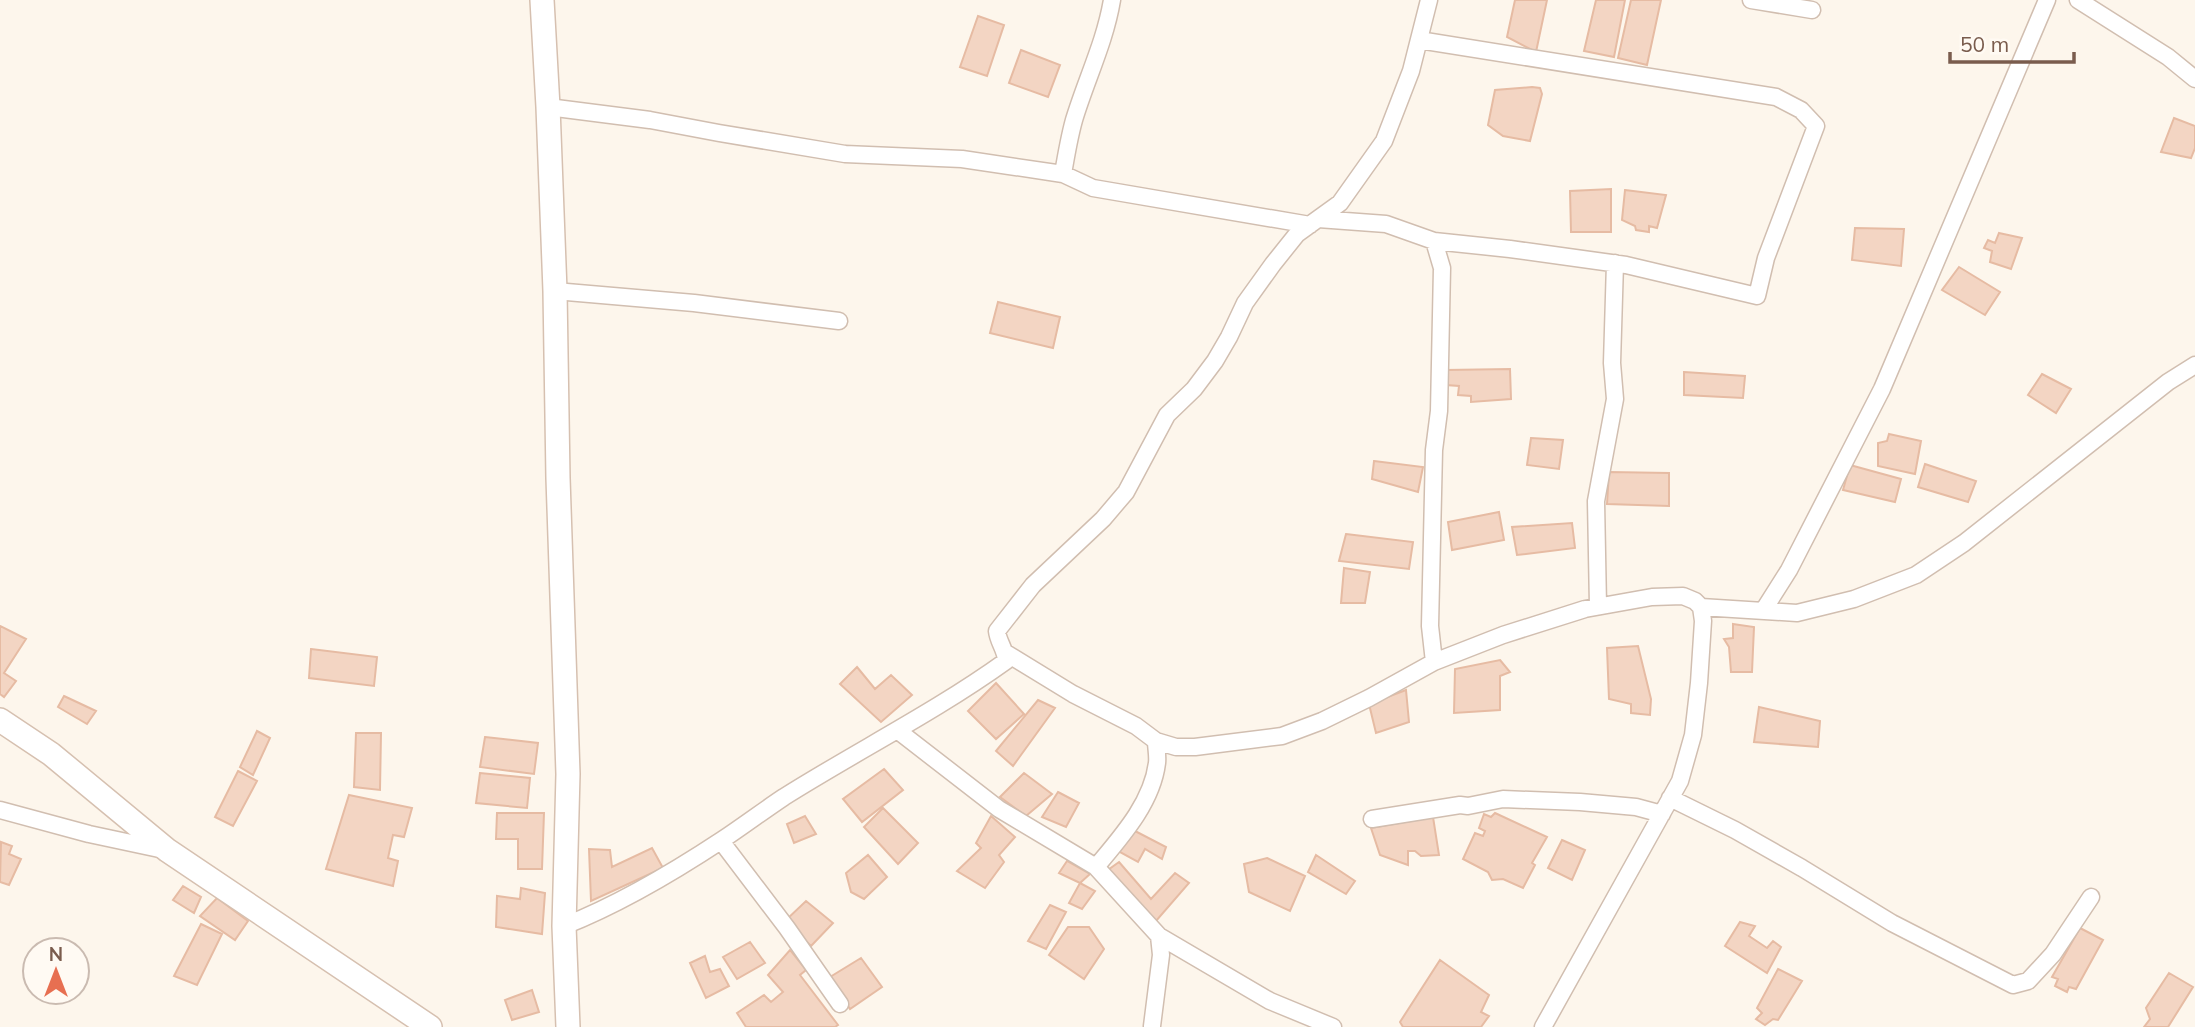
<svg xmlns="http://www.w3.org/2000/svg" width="2195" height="1027" font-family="Mulish,sans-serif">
<rect width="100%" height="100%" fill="#fdf6ec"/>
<!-- building -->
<path fill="#f3d5c3" stroke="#e6bba3" stroke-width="2" d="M1515,0h32l-11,52 -29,-15z
M1596,0h29l-11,57 -30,-6z
M1631,0h30l-14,65 -29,-7z
M978,16l26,9 -17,51 -27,-9z
M1021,50l39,15 -12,32 -39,-14z
M1532,87l8,1 2,6 -12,47 -27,-5 -15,-11 7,-35z
M2174,118l21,8v22l-4,10 -30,-6z
M1611,189v43h-40l-1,-41z
M1625,190l41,5 -9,33 -8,-2v6l-13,-2 -1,-4 -13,-6z
M1855,228l49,1 -3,37 -49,-6z
M1999,233l23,5 -11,31 -21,-7 2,-11 -8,-3 4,-8 7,3z
M1959,267l41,25 -15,23 -43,-25z
M998,302l62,15 -7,31 -63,-15z
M1510,369l1,30 -40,3v-6l-13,-1 1,-9 -13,-1v-15z
M1684,372l61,4 -2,22 -59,-3z
M2042,374l29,15 -15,24 -28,-18z
M1889,434l32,7 -6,33 -37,-8v-23l9,-2z
M1531,438l32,2 -4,29 -32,-4z
M1374,461l49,6 -5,25 -46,-13z
M1925,464l51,17 -8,21 -50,-15z
M1850,465l51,14 -6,23 -52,-12z
M1609,472l60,1v33l-62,-2z
M1499,512l5,28 -52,10 -4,-28z
M1572,523l3,25 -58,7 -5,-28z
M1346,534l67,8 -4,27 -70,-8z
M1344,568l26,4 -5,31h-24z
M1733,624l21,3 -2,45h-21l-2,-25 -5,-8 9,-1z
M0,626l26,13 -22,34 12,8 -12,16 -4,-3z
M1638,646l13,53 -1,16 -19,-2v-9l-22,-5 -2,-51z
M311,649l66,8 -3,29 -65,-8z
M1500,660l10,12 -10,4v34l-46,3 1,-44z
M857,667l18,22 16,-14 21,20 -31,27 -41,-38z
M996,683l28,31 -28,25 -28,-28z
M1406,690l3,32 -33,11 -7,-29z
M64,696l32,15 -9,13 -29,-17z
M1038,700l17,8 -42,58 -17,-15z
M1759,707l61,14 -2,26 -64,-5z
M257,731l13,7 -17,37 -13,-8z
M356,733h25l-1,57 -26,-3z
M485,737l53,6 -4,31 -54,-7z
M884,769l19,21 -41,32 -19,-23z
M238,771l19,10 -24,45 -18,-9z
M480,773l50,5 -3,30 -51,-5z
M1024,773l28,21 -26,22 -26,-19z
M1058,792l21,11 -13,24 -24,-10z
M349,795l63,13 -8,29 -11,-2 -5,23 10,3 -5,25 -67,-17z
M883,808l35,35 -20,21 -34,-37z
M497,813h47l-2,56h-24v-30h-22z
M1495,813l52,24 -15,26 3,2 -12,23 -20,-9 -11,1 -4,-8 -25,-13 12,-26 8,3 2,-5 -6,-3 5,-14 7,3z
M805,816l11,18 -22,9 -7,-19z
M991,816l24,21 -16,18 5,7 -19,26 -28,-17 24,-23 -5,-5z
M1433,817l6,38 -18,1 -6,-5h-7v14l-28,-10 -9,-27z
M1135,831l31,16 -4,12 -17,-10 -7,13 -20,-11z
M1562,840l23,10 -13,30 -24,-12z
M1,842l11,4 -3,8 12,5 -12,26 -9,-3z
M652,848l11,20 -72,33 -2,-52 21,1 2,17z
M868,855l19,22 -23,22 -13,-7 -5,-19z
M1316,855l39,26 -9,13 -38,-22z
M1267,858l38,18 -15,35 -41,-19 -5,-28z
M1067,861l23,13 -10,9 -21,-10z
M1119,862l32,37 24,-26 14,10 -33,38 -48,-51z
M1080,883l15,8 -13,18 -13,-6z
M183,886l18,11 -7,16 -21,-13z
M521,888l24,5 -3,41 -46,-7 1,-31 23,3z
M217,898l31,23 -13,19 -35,-24z
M806,901l27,22 -22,23 -26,-25z
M1050,905l16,7 -20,37 -18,-8z
M1740,922l15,4 -6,10 18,12 6,-7 8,6 -14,26 -42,-27z
M201,924l21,10 -25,51 -23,-9z
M1068,927h21l15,22 -20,30 -35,-24z
M2080,928l23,12 -27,49 -7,-2 -2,5 -12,-6 3,-7 -6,-2z
M750,942l15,21 -28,16 -14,-22z
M790,950l16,20 -6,5 38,50 -3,2h-89l-9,-14 27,-18 7,7 12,-10 -15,-17z
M705,956l5,16 10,-3 9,17 -23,12 -16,-35z
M861,958l21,29 -32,22 -20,-32z
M1440,960l49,35 -8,17 8,4 -8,11h-78l-3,-5z
M1778,969l24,12 -24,39 -5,-1 -8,6 -9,-6 6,-6 -5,-5z
M2169,973l24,14 -25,40h-24l6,-8 -4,-11z
M532,990l7,22 -27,8 -7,-20z"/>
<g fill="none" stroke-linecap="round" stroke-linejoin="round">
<!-- street casing -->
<g stroke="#d1beb0" stroke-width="19">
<path id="street" d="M1751,0l61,10
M2078,0l90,57 27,22
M548,107l102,13 69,13 126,21 117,5 101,15 30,14 217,37
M1063,174c3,-18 6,-36 11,-54 12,-40 31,-78 38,-120
M1318,219l68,5 48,17 76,8 116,16 131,31 9,-38 50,-132 -15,-16 -25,-13 -357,-57
M1434,241l8,27 -3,143 -5,39 -4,176 4,36
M555,291l139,12 145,18
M1598,606l-2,-105 19,-102 -3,-36 3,-100
M1701,607l96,6 57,-14 62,-24 48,-32 204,-161 27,-17
M1763,611l26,-41 93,-181 165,-389
M1006,653l67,41 63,32 20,15 20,6h19l87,-11 40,-15 47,-23 65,-36 69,-27 82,-26 67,-12 31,-1 12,5 6,6 2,14 -4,62 -6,52 -13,46 -137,246
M897,730l102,79 97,58c25,-30 56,-64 61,-104 1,-7 -1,-15 -1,-22
M1670,798l65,32 67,38 90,55 121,62 15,-4 25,-27 38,-57
M0,810l89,24 75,16
M1372,819l88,-14 8,1 35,-7 77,3 56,5 26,7
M721,841l66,87 53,76
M1096,867l63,69 2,19 -9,71
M564,926c56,-22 108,-53 158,-86 21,-14 41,-29 62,-43 73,-46 151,-85 222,-136 0,-11 -8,-19 -9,-30l36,-46 70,-66 23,-27 41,-77 27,-26 21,-28 14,-24 16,-34 28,-39 24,-30 43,-31 44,-62 27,-70 18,-71
M1159,936l111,65 63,26"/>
</g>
<!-- secondary casing -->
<g stroke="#d6c0b0" stroke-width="26">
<path id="secondary" d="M542,0l6,107 7,184 3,187 10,296 -4,152 4,101
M0,720l51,34 116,96 263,177"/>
</g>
<!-- street -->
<use href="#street" stroke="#fff" stroke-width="16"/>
<!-- secondary -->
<use href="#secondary" stroke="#fff" stroke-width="23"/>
</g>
<!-- north arrow -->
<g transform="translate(56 971)"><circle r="33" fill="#fffaf3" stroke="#cabbb1" stroke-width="2"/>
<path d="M0-5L12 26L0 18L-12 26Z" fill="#e76f51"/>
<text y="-10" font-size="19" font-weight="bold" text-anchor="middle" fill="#7a5c4d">N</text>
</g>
<!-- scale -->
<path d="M1950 52v10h124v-10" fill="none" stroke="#7a5c4d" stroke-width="3.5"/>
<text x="1960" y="52" font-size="21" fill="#7a5c4d" stroke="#fffaf3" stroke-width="5" paint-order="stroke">50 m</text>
</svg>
